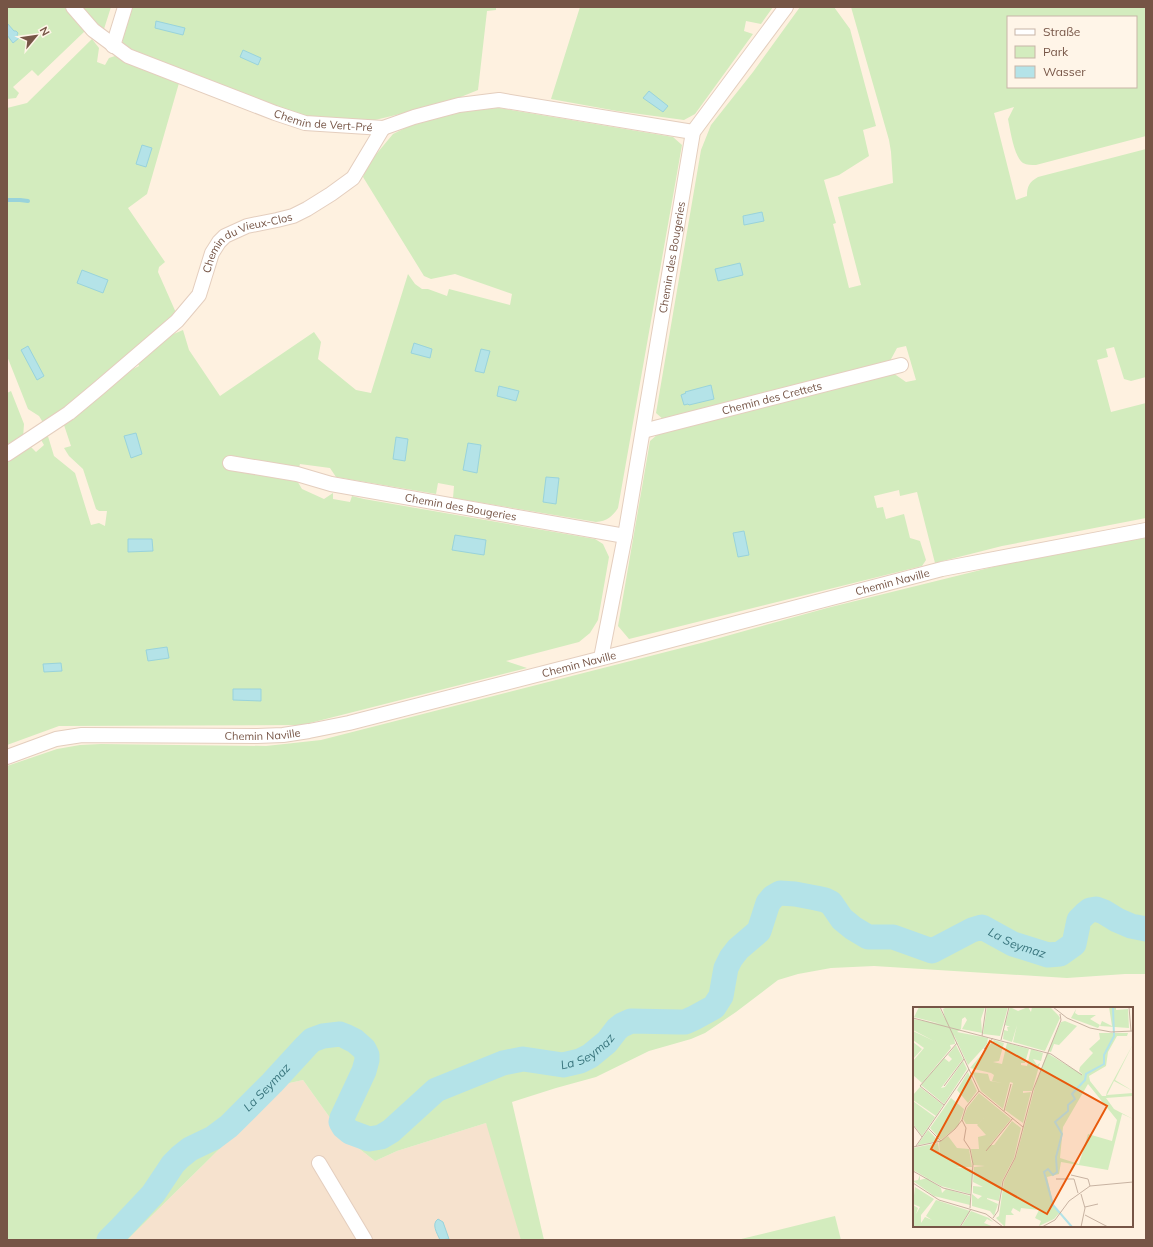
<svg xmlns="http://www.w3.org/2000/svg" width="1153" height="1247" font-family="Mulish,sans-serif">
<rect width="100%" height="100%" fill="#fef1e0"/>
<!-- residential -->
<path fill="#f6e2ce" d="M303,1080l40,56 32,25 22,-10 89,-28 58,117h-417l158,-156z"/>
<!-- green -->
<path fill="#d3ecbe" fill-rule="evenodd" d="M7,7h57l21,24 -47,45 -6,-6 -19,17 6,6 -3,5 -9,1z
M81,7h30l-7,22 -14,-11z
M130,7h366v3l-9,1 -9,79 -32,13 -71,17 -18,2 -47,-4 -30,-7 -135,-54 -22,-13 -1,-14z
M580,7h193l-12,17 -15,-3 -2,10 9,3 -58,80 -11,6 -67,-9 -66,-12z
M800,7h34l16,22 26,97 -13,4 6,26 -30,19 -15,5 12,43 -3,1 16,64 12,-3 -23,-88 55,-14 -2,-31 -2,-12 -38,-133h295v129l-110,29c-5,0 -9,0 -13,-2 -9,-6 -13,-34 -15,-44l6,-12 -20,6 22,87 11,-4c0,-9 2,-14 11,-19l108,-28v228l-15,4 -7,-2 -10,-32 -8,2 2,8 -11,3 14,52 35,-9v115l-144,28 -67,17 -18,-71 -17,4 -1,-6 -25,6 3,12 6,-1 3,12 18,-5 6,24 10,3 6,19 -4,6 -293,73 -11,-13 32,-185 8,-7 235,-61 13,9 10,-2 -10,-34 -9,2 -7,13 -226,59 -8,-7 45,-263 10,-25 42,-53zM1008,17h128v70h-128z
M92,39l7,9 -2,14 8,3 4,-7 6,-2 64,27 -32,111 -19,14 37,54 -6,5 -1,5 19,43 -59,50 -74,59 -5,-8 -11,-7 -21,-53v-248l20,-5z
M499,108l174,29 9,8 -64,363c-6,9 -11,13 -22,14l-143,-24 1,-12 -16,-3 -2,11 -100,-17 -6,-9 -30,-4 -4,15 6,10 22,10 9,-6v6l17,3 2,-6 12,3 231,40 8,5 6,13 -11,63 -8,13 -11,9 -73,19 21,7 -225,57 -243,1 -52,19v-286l22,-14 7,7 8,-7 -4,-7 7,-5 7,23 21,17 16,52 8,-2 6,3 2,-15h-8l-3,-2 -13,-40 -14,-13 -5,-8 7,-2 -8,-24 66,-51 10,-5 -2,-5 32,-25 14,-6 6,20 31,46 94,-64 7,10 -3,17 38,31 15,3 37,-119 7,10 7,5h6l19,7 2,-7 61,16 2,-11 -57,-20 -24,5 -7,-3 -61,-99 5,-13 25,-30 16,-8 50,-15 11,-2z
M11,391l13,33 -1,14 -16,9v-54z
M1146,536v438h-21l-58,4 -193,-12 -43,2 -33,6 -20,6 -42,32 -31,21 -14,6 -42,12 -53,26 -40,11 -44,14 32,138h-23l-35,-117 -89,28 -22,10 -32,-25 -40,-56 -18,4 -158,156h-120v-474l50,-17 23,-4 21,-1 165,2 55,-6 384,-98 122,-34 194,-48z
M835,1216l6,24h-104z"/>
<!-- water -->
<path fill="#b4e3e8" stroke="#99d3db" d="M156,21l29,7 -2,7 -28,-7z
M7,23l7,8h2l2,2 -1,2 2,3 -6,5 -6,-8z
M243,50l18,8 -3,7 -18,-8z
M649,91l19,15 -5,6 -20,-14z
M142,145l10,3 -6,19 -10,-3z
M762,212l2,9 -20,4 -1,-9z
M740,263l3,12 -25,6 -3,-12z
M82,270l26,10 -5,13 -26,-10z
M414,343l18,6 -2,9 -19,-5z
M28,346l16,30 -7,4 -16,-30z
M481,349l9,2 -6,22 -9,-2z
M711,385l3,14 -25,6 -1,-1 -4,1 -3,-10 5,-2 -1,-1z
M499,386l20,5 -3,10 -19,-5z
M136,433l6,21 -11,4 -7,-22z
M396,437l12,2 -3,22 -12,-2z
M468,443l13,2 -4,28 -14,-3z
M546,477l13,1 -3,26 -13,-2z
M744,531l5,24 -11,2 -5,-24z
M455,535l31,5 -2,15 -32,-5z
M128,539h24l1,12 -25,1z
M167,647l2,11 -21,3 -2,-11z
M61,663l1,8 -18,1 -1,-8z
M233,689h28v12l-28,-1z
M438,1219l5,3 6,17 -9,1c-3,-7 -9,-16 -2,-21z"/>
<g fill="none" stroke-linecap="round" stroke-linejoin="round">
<!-- stream -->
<path stroke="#99d3db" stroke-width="4" d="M7,200h13l8,1"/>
<!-- river -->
<path stroke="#b4e3e8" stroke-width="25" id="s1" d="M109,1240l12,-12 32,-34 20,-30 7,-7 10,-8 23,-11 16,-12 43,-43 34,-37 6,-6 11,-4 17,-2 5,2 10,5 9,8 3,6v5l-3,11 -22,47 -1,4 3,5 6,5 19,7 12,-2 10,-6 45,-41 67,-27 20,-4 40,6 17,-4 10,-5 17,-14 10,-13 5,-4 9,-4 48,1h6l9,-4 20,-11 7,-11 5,-28 5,-10 7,-9 21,-18 9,-28 5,-6 7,-4 15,1 21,4 9,2 6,3 11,16 11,9 15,9h25l39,14 40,-21 10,-3 31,17 35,11 12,-1 14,-10 5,-24 6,-6 5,-4 6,-1 8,3 13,8 14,6 15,3"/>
<!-- minor casing -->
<g stroke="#e4cebe" stroke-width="16">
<g id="minor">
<path id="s2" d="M73,7l20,23 35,26 147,57 30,10 78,5 31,-11 45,-12 40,-5 194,32"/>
<path d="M113,46l12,-39"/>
<path id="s3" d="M643,431l258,-66"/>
<path id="s4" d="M7,454l62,-41 30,-25 78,-67 22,-26 13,-42 7,-11 6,-6 22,-10 30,-6 16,-4 14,-7 24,-15 22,-16 30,-50"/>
<path id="s5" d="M230,463l67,11 34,10 294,52"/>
<path id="s6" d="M601,658l24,-122 68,-404 93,-125"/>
<path id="s7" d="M7,757l49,-18 26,-4 175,1 26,-1 26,-4 40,-8 281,-72 312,-82 204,-39"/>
<path d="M319,1163l46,77"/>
</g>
</g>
<!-- minor -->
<use href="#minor" stroke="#fff" stroke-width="14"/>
</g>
<g text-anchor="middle" stroke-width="4" stroke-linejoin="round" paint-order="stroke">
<!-- street labels -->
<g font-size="11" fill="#765546" stroke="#fff5e8">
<text dy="4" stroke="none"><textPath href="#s2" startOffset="281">Chemin de Vert-Pré</textPath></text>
<text dy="4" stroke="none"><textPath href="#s4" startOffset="330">Chemin du Vieux-Clos</textPath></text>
<text dy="4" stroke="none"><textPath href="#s6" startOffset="407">Chemin des Bougeries</textPath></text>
<text dy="4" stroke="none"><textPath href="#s3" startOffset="133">Chemin des Crettets</textPath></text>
<text dy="4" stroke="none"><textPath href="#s5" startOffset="235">Chemin des Bougeries</textPath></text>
<text dy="4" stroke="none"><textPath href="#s7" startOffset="908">Chemin Naville</textPath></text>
<text dy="4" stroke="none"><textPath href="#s7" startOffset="584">Chemin Naville</textPath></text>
<text dy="4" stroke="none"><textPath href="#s7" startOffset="259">Chemin Naville</textPath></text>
</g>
<!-- water labels -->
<g font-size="12" font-style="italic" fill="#39757d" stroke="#fff5e8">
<text dy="4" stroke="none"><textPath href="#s1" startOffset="1247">La Seymaz</textPath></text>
<text dy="4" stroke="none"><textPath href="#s1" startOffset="704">La Seymaz</textPath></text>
<text dy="4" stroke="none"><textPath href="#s1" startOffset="222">La Seymaz</textPath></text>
</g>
</g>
<!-- overview -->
<g transform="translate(913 1007)">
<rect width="220" height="220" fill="#fef1e0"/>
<path d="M6,0h20l6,12 -2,-10 4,-2h38l-4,12 1,14 -20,-4 5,-9 -2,-3 -3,2 -1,10 -4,3 31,6 -1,6 -19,21 -14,-30 1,9 -5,1 1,3 -29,35 -9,-8v-14l11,-13 -11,-8v-9l21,10 -21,-11v-11l28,5 -27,-7zM74,0h21l-8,29 -17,-2zM97,0l8,4 10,-4 3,5 1,-5h18l8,8 2,3 -15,33 -32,-9 4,-17 -5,17 -9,-3 1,-9 4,1 -1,-4h3l-5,-2zM196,0h7v3l12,-1 1,19 -29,-2 2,-5 10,5zM163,2l-1,4 3,2h18l-6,4 10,6 -2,3 -27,-10zM152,14l12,5 -18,19 -5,-1 -3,8 -3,-1 13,-29zM186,26h29l-1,3h-10l-9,16 -2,14 -17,10 1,5 12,15h4l1,-4 26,-48 -18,36 18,11 -19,-10 -7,14 26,-2v3l-27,2 8,11 19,10 -11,-5 -14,56 -47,-8 -2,12 -12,3 7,30 6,5 -6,7 -15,7 2,-5 -6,-3 4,-8 -18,-2 -1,4 -7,-4 -2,4 3,3h-8l-1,12 -9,-9 3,-2 5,-35 12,-24 20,-74 11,-30 36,22 -4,-4 1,-4 13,-14 -4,-4 11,-10zM175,77l29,36 -5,21 -24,-7 -9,30 -19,-6 3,-31zM81,33l10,3 -5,18 -6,1 9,2 5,-21 22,6 -4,14h-4v2l6,1 4,-17 12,4 -2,8 -8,-2 4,6 3,-2 -8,28h-9v2l8,-1 -8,31 -18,-13 8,-27 -3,-1 -7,27 -22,-18 -9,-19 16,2 2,7 12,2 -10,-2 2,-6 -3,-2 -21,-5zM0,35l9,7 -9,10zM43,38l7,14 -22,29 4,-1 18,-26 4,8 -23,35 -23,-19 23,-27 5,4 3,-3 -4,-4zM55,65l9,19 -9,12 -11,-13zM7,80l23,18 -7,11 -23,-16v-5zM66,86l32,26 -21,26h4l18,-24 9,7 -7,30 -12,23 -3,20 -12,-3v1l11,5 -4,12 -4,-5 -18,-5v-12l6,5 4,-3 -9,-3v-7l10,1 -10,-5 1,-15 11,-1 -12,-1 -2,-16h8l-1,-12 8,-2 -9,-10 8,-8 -7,7h-12l-3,-5 4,-11zM38,91l13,11 -1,4 -5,13 -17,14 -11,-12zM0,94l22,16 -13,19 -9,-12zM15,123l11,11 -21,4v-1zM35,129l9,12 12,1 3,18h-16l17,3 -3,24 -29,-8 -28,-16v-22l25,-5 2,13 -1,-14zM7,168v5l7,-2 14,10 1,5 4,-4 24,7v9l-36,-9 -21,-15 5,-1zM2,180l19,12 -13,16v8l4,-6 7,3 -6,-4 10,-16 34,11 -11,16h-46v-22l5,3 -2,6 4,-7 -7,-3zM58,204l18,7 4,4 -6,-3 -3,4 10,4h-33z" fill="#d3ecbe" fill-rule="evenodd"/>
<path fill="none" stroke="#b4e3e8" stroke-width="2" d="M159,220l-19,-22 -9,-33 4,-3 5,6 4,-3 -1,-15 6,-23 -7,-12 13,-11v-6l7,-6 -3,-5 13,-14 1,-6 18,-10v-9l10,-19 -1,-29"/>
<path fill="none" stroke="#c8b3a2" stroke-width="1" d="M27,0l39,84 44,36M140,0l14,11 23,10 21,4 22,-1M216,0l2,24M0,11l138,36 31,21M69,29l4,-29M88,33l8,-33M71,42l9,-11M31,79l20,-27M31,98l-24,-19 37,-43M91,104l7,-27M49,113l4,8 -2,12 6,9 3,15 -3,44M0,118l9,12M15,121l13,13M3,139l53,-77M0,140l28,-6 14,-12 7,-9 4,-13 13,-16M73,144l27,-33M0,164l30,17 28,7M158,168l17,4 2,7M143,172h18l4,14M0,176l26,17 47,14 17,13M172,200l13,-3M172,208l23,12M80,211l5,-7 5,-30 12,-23 18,-68 28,-70 -1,-6M47,220l11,-18M129,220l13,-7 14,-19 21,-15 43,-4M168,220l4,-19 -4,-14"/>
<path fill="#e8590c" fill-opacity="0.15" stroke="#e8590c" stroke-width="2" d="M77,34l117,65 -60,108 -116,-65z"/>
<rect width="220" height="220" fill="none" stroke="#765546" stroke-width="2"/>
</g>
<!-- border -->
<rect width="1153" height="1247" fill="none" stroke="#765546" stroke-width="16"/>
<!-- legend -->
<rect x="1007" y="16" width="130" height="72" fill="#fff5e8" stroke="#c8b5a7"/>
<rect x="1015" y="29" width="20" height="6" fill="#ffffff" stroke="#c8b5a7"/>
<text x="1043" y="36" font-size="12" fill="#765546">Straße</text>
<rect x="1015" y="46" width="20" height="12" fill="#d3ecbe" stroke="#c8b5a7"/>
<text x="1043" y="56" font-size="12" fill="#765546">Park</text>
<rect x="1015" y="66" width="20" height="12" fill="#b4e3e8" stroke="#c8b5a7"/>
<text x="1043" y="76" font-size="12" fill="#765546">Wasser</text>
<!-- north arrow -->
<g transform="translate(36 36) rotate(61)" stroke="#fff5e8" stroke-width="3" paint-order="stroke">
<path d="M0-3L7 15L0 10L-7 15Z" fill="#765546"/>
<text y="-6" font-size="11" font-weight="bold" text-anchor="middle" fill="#765546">N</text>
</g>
</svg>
